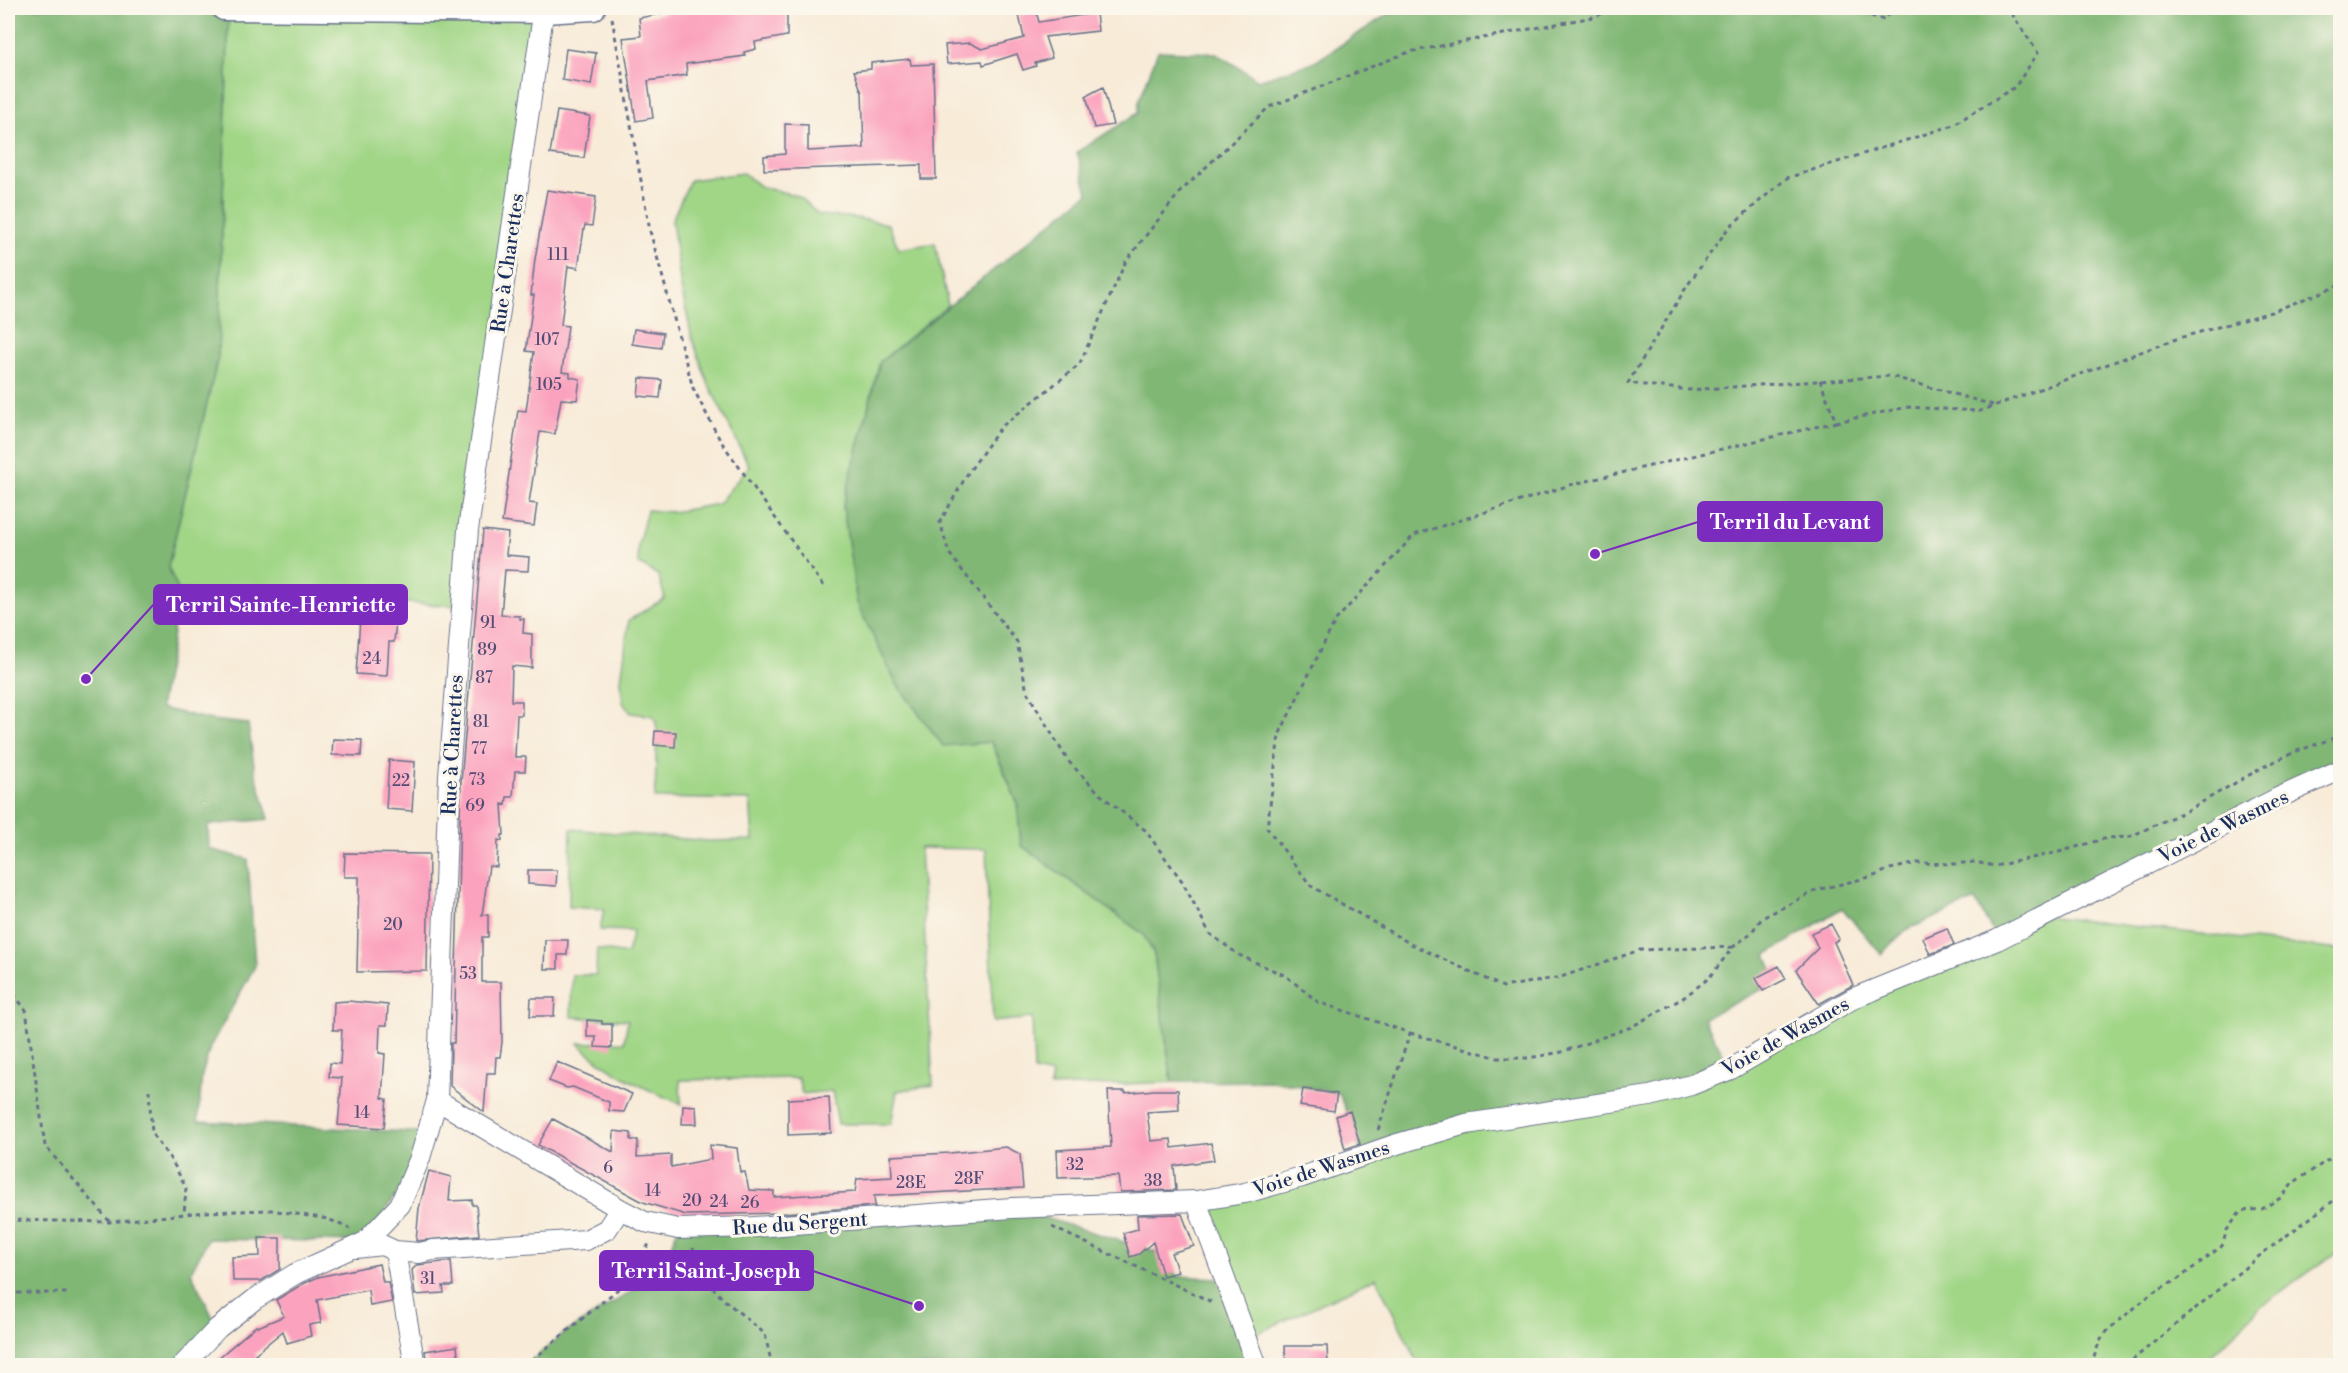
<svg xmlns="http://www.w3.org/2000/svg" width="2348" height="1373" font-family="'Libre Bodoni',serif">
<rect width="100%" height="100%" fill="#fbf7ec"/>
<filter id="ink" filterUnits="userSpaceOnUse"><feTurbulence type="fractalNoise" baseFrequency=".0167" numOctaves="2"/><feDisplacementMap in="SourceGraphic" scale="12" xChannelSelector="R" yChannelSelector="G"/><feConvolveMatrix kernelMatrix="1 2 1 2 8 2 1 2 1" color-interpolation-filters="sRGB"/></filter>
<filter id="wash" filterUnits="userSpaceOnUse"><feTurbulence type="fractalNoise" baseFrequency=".008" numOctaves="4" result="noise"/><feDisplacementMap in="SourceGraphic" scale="24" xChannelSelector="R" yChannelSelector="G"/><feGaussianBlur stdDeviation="1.35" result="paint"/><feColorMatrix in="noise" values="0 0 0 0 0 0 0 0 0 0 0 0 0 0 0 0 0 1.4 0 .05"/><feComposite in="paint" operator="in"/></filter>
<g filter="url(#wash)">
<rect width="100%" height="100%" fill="#f8ebd8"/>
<!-- green -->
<path fill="#a1d687" stroke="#5e8272" stroke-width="1.5" d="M229,8l315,3 -83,595 -283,-16 -10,-23 50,-210z
M743,173l18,14 37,9 21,19 38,3 31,6 11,25 36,-6 13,62 -68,57 -37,144 14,97 134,139 26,60 4,43 122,89 11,20 18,128 -122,5 2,-12 -18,-4 -2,-53 -39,4 -7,-173 -66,-1 13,237 -36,6 -6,33h-53l-6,-33 -30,3 -4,-16 -118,2 1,24c-38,-16 -74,-32 -103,-61l46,-1 4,-22 -57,-3 1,-42h24l1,-26 30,5 6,-23 -33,-1 4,-21 -35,-2 2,-78 137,12 45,-1 -3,-40 -95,-2 2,-70 -3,-12 -23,-3 -8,-10 -2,-22 8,-61 36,-22 -7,-23 -20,-12v-18l9,-35 26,2 45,-8 31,-38 -41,-83 -16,-45 -11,-51 -9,-67 18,-40z
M2044,916l296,34v300l-78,55 -60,60h-783l-43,-87 -131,61 -49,-138 201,-57 253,-48z"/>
<!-- forest -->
<path fill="#80b774" stroke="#4e7369" stroke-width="1.5" d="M8,8h221l-11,349 -50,210 10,23 -7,59 -11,59 52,12 36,4 7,48 14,47 -61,6 1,24 39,10 7,107 -45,81 -8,28 -4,46 229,12 -7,25 -55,84 -157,-3 -17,33 27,56 -36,37h-174z
M1397,8h943v756l-343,176 -22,-40 -69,30 -25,24 -39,-46 -76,47 11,27 -73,36 27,51 -181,41 -187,46 -24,-63 -67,-12 -100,1 -18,-128 -11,-20 -122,-89 -4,-43 -25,-60 -49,4 -47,-63 -39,-80 -14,-97 37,-144 208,-169 -11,-41 61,-39 1,-12 19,-50 58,2 42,27 57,-18z
M1012,1208l145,44 20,24 40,2 40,88h-732l38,-32 95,-59 20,-46z"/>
<g id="blocks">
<!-- building -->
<path fill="#fba3be" d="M690,8h97v28l-32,6 1,7 -12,3 1,4 -59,8 1,11 -39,6 5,37 -17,3 -13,-83 18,-2 -2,-18z
M1036,11l3,11 57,-9 2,18 -53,6 7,21 -17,5 1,3 -13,4 -6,-16 -34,11 -1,-4 -35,3 -2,-19 25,-2 12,6 42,-11 -5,-23z
M566,49l30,4 -5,32 -29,-5z
M910,59l1,6 22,-1 3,115h-15v-14l-157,5v-14l21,-2v-30l23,1v26l56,-3 -2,-55 -8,-22 17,-2v-6z
M1103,87l10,38 -19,3 -8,-32z
M557,111l33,5 -6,42 -34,-4z
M547,190l49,7 -4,29 -7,-1 -1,4 -6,39 -10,-2 -7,59 7,1 -6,46 8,1v4l10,2 -3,21 -16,-1 -6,35 -15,-2 -11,71 8,1 -3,22 -32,-4 16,-112 8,1 8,-59 -8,-1 8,-56h-3l4,-36z
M634,329l29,4 -2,15 -29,-4z
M640,378l22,2 -2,18 -22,-2z
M483,530l25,3 -2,22 23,2 -1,14 -23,-1 -4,45 19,1v3h4l-1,14 9,1v34l-20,-2 -1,35h11v14h-5l-2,42h11l-1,14h-10l-2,26h-6l-1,8 -4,-1 2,31h-2v6l-4,-1 -1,27 -8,-1 -7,49h6v22h-6v45h19l1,60 -2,15h-4l-1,16h-8l-3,39 -34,-26 1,-43h3l7,-261z
M360,619l36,3 -2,20h-5l-2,34 -31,-2z
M655,731l21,1 -1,15 -21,-2z
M333,739l29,1 -1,16 -29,-1z
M389,760l26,2 -3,49 -26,-2z
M345,853l84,1 -2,117 -70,1 2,-95h-15z
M528,870h29l-1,16 -28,-2z
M1831,924l8,15 -5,3 19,43 -34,19 -23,-34 22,-22 -7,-15z
M1947,928l7,17 -24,9 -7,-16z
M545,940h23l-1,15h-9v14h-14z
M1779,966l7,13 -23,12 -7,-13z
M531,998h24l-1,18h-24z
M348,1001l40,4 -1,20h-7l-1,28 6,1 -3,44 5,1 -3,29 -46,-3 4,-47 -13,-1 1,-14 10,1 2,-34h-9l1,-28z
M587,1020l15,1v3h10v24l-17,-1 1,-10h-9z
M557,1062l75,32 -8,18 -15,-1v-9l-36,-15 -6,1 -18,-7z
M1303,1089l34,5 -3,17 -34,-5z
M1154,1090h24l1,20 -32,2 4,29 20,-2 1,9 39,-5 3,17 -40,6 2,24 -56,2 -2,-16 -60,2 -1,-28 54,-3 -3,-56h17v2z
M829,1097l2,36 -43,2v-36z
M683,1105l13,1 1,18h-15z
M1350,1111l10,33 -15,5 -9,-33z
M553,1119l60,33 1,-21 17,2v7h7l-1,17 34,-2v12l40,-8 -1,-14 27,3 3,24h5l4,18 25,1v6l81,-5 2,-13 35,-2 -1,-21 59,-3 56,-6 14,7 3,34 -149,8 1,10 -89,7 -100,2 -43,-13 -105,-57z
M429,1171l22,6 -2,24 23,-1v5h4l3,30 -63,6 3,-33z
M1182,1214l12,32 -23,7 7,19 -15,4 -10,-34 -14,12 -9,3 -7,-24 15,-4 -1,-14z
M259,1238h21v31l-19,12h-28l-1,-24 28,-1z
M451,1261l2,25h-10l1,7 -29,2 -3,-25 5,-5z
M379,1264l4,18h5l4,20 -22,4 -2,-16 -51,10 4,23 -12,2 2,11 -24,7 -4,-12 -28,23 3,3 -10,8h-38l46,-39 2,1 26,-11 -8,-16 25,-15 17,-8z
M457,1346l2,19h-32l-2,-14z
M1285,1346h42l1,19h-42z"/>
</g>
</g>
<g filter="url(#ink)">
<use href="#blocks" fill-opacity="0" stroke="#687189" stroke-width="1.5"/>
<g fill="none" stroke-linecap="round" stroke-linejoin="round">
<!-- minor casing -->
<g stroke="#687189" stroke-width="22">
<path id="minor" d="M437,1100l183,109 25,13 33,7 76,-2 258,-19 184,-7 49,-8 57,-16 95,-33 69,-20 184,-28 41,-11 40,-16 123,-71 143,-58 283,-143 60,-27
M1196,1201l61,165
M356,1248l26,-3 13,6 24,2 14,-3 153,-10 21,-11 13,-20
M395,1251l20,115
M182,1366l36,-38 37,-29 40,-25 70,-32 35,-37 20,-47 17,-58 12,-324 19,-246 76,-522"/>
</g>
<!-- tertiary casing -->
<g stroke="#687189" stroke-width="27">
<path id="tertiary" d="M224,8l320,3 49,-3"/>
</g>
<!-- path -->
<path stroke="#687189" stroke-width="3" stroke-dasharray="4.5 4.5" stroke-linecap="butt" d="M1845,8l39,12 9,-12
M612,18l38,213 43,157 27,52 105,148
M1993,405l-103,-29 -202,14 -60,-7 59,-97 42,-59 58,-49 164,-52 64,-39 23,-34 -30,-45
M1836,422l72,-15 72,4 199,-73 92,-26 69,-27
M1733,947l-93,3 -79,27 -58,10 -92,-43 -100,-58 -44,-58 12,-93 56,-114 79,-86 156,-50 266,-63 -16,-42
M8,987l18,23 19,136 65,76
M1410,1033l88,25h30l34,-6 69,-25 52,-29 26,-20 24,-31 18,-14 11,-15 55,-28 57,-14 16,-7 28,-6 35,1 22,-2 20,4 64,-14 48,-14 22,-1 59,-27 77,-44 32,-15 43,-15
M149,1090l3,44 20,27 14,27 -2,26
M1378,1130l32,-97 -92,-31 -32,-26 -47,-21 -29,-21 -28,-53 -37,-51 -43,-34 -34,-35 -41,-69 -10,-50 -68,-89 -9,-31 28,-49 33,-46 78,-62 47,-104 54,-69 89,-85 140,-55 184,-35 26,-9
M8,1220l102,2 95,-10 66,-2 57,9 22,10
M1052,1227l162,76
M693,1248l5,23 25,28 42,35 7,32
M8,1293h63
M525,1366l98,-81 11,-12 16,-31
M2091,1366l9,-26 9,-11 46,-38 22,-11 45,-34 5,-16 14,-19 21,-2 20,-12 11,-14 47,-31
M2125,1366l138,-113 77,-57"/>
<!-- minor -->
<use href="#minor" stroke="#fff" stroke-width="20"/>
<!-- tertiary -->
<use href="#tertiary" stroke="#fff" stroke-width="24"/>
</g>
</g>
<g text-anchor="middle" stroke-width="6" stroke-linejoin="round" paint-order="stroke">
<!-- number labels -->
<g font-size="16" fill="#534c76">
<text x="558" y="260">111</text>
<text x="547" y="345">107</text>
<text x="549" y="390">105</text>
<text x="488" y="628">91</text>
<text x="487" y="655">89</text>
<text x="372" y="664">24</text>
<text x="484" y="683">87</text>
<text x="481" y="727">81</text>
<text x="479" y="754">77</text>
<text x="477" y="785">73</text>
<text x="401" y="786">22</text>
<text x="475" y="811">69</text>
<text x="393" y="930">20</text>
<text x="468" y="979">53</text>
<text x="362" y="1118">14</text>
<text x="1075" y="1170">32</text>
<text x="608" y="1173">6</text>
<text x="969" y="1184">28F</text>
<text x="1153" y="1186">38</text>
<text x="911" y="1188">28E</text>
<text x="653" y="1196">14</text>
<text x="692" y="1206">20</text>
<text x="719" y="1207">24</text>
<text x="750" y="1208">26</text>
<text x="428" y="1284">31</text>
</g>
<!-- street labels -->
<g font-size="20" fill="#1b2f5e" stroke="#fbf7ec">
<text transform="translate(507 263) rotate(-82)" y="7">Rue à Charettes</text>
<text transform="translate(452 745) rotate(-87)" y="7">Rue à Charettes</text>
<text transform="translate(2223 826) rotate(-26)" y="7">Voie de Wasmes</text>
<text transform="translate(1785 1036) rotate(-29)" y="7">Voie de Wasmes</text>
<text transform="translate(1321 1168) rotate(-18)" y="7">Voie de Wasmes</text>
<text transform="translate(800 1223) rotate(-4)" y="7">Rue du Sergent</text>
</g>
</g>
<!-- callouts -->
<path fill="none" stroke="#7b2cbf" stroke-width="2" d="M1595 554L1698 522M86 679L154 604M919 1306L813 1271"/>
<g fill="#7b2cbf" stroke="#fbf7ec" stroke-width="2">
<circle cx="1595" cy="554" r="6"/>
<circle cx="86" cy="679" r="6"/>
<circle cx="919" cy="1306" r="6"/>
</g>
<g fill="#7b2cbf" stroke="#7b2cbf" stroke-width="2">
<rect x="1698" y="502" width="184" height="39" rx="6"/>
<rect x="154" y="585" width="253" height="39" rx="6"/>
<rect x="600" y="1251" width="213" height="39" rx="6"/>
</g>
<g font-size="21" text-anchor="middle" font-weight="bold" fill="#fff">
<text x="1790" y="529">Terril du Levant</text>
<text x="281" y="612">Terril Sainte-Henriette</text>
<text x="706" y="1278">Terril Saint-Joseph</text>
</g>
<!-- margin -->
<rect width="2348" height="1373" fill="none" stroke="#fbf7ec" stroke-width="30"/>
</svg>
